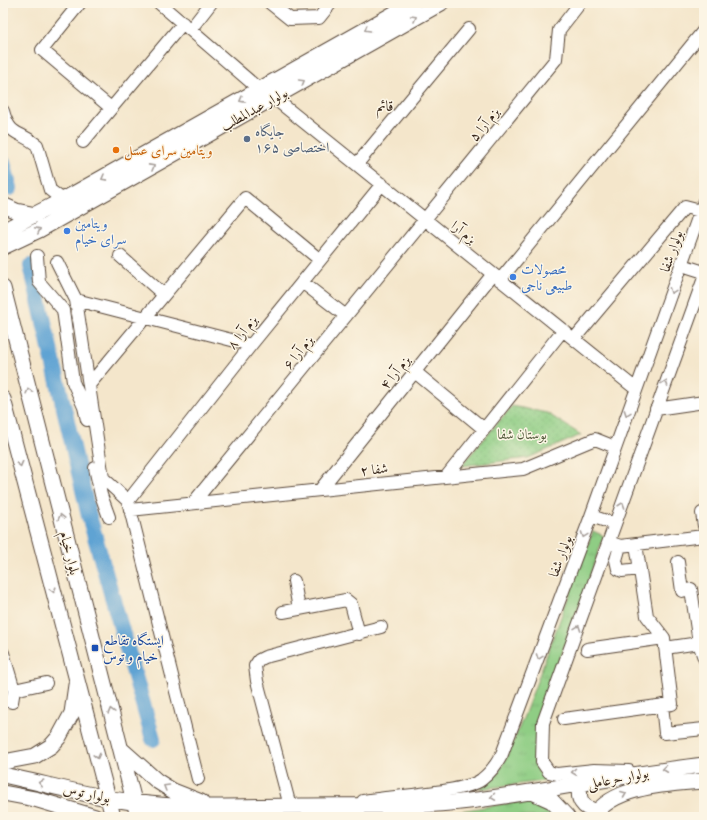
<svg xmlns="http://www.w3.org/2000/svg" width="707" height="820" font-family="'Gentium Book Plus',Amiri,serif">
<defs>
<pattern id="grass-tufts" width="24" height="20" patternUnits="userSpaceOnUse"><rect width="24" height="20" fill="#8fcd84"/><path d="M3 7l-1-3M5 7V3M7 7l1-3M15 17l-1-3M17 17v-4M19 17l1-3" fill="none" stroke="#7cb072"/></pattern>
<pattern id="park-dots" width="8" height="8" patternUnits="userSpaceOnUse"><rect width="8" height="8" fill="#8fcd84"/><path d="M2 2h.1M6 6h.1" fill="none" stroke="#7cb072" stroke-width="1.8" stroke-linecap="round"/></pattern>
</defs>
<rect width="100%" height="100%" fill="#fcf5e5"/>
<filter id="ink" filterUnits="userSpaceOnUse"><feTurbulence type="fractalNoise" baseFrequency=".025" numOctaves="2"/><feDisplacementMap in="SourceGraphic" scale="8" xChannelSelector="R" yChannelSelector="G"/><feConvolveMatrix kernelMatrix="1 2 1 2 8 2 1 2 1" color-interpolation-filters="sRGB"/></filter>
<filter id="wash" filterUnits="userSpaceOnUse"><feTurbulence type="fractalNoise" baseFrequency=".012" numOctaves="4" result="noise"/><feDisplacementMap in="SourceGraphic" scale="16" xChannelSelector="R" yChannelSelector="G"/><feGaussianBlur stdDeviation="0.9" result="paint"/><feColorMatrix in="noise" values="0 0 0 0 0 0 0 0 0 0 0 0 0 0 0 0 0 1.4 0 .05"/><feComposite in="paint" operator="in"/></filter>
<g filter="url(#wash)">
<rect width="100%" height="100%" fill="#f4e6cb"/>
<!-- grass -->
<path fill="url(#grass-tufts)" stroke="#657c51" d="M593,531l11,5 -66,184 -4,43 6,11 11,6 -71,9 18,-16 8,-14 18,-43z
M526,800c15,2 23,7 34,17h-150l57,-7z
M274,813l116,2 -1,2h-168z"/>
<!-- park -->
<path fill="url(#park-dots)" stroke="#657c51" d="M512,406l35,7 34,22 -53,23 -67,8z"/>
<g fill="none" stroke-linecap="round" stroke-linejoin="round">
<!-- river -->
<path stroke="#5ea3d3" stroke-width="16" d="M3,163l7,25
M31,266l58,250 64,223"/>
</g>
</g>
<g filter="url(#ink)">
<g fill="none" stroke-linecap="round" stroke-linejoin="round">
<!-- minor casing -->
<g stroke="#574638" stroke-width="14">
<path id="minor" d="M80,3l-38,47 69,58
M159,3l101,87 14,8 362,291
M270,3l20,16 29,-1 12,-15
M190,30l21,-27
M3,111c7,26 15,19 34,34l13,45 13,10
M83,142l100,-119
M357,164l112,-135
M37,256l2,26 24,28 10,72 11,25 3,13
M120,256l44,39
M57,262l19,38 27,178 25,23 70,278
M682,265l22,7
M500,280l204,-250
M302,282l44,34
M76,300l175,45
M574,339l111,-132 15,4
M415,372l69,57
M89,385l156,-187 75,62
M656,409l48,-7
M95,468l6,27 8,22
M446,477l117,-147
M320,490l173,-216
M128,501l123,-156 131,-161
M193,503l363,-444 3,-29 21,-27
M130,510l393,-41 72,-30 20,8
M704,513h-2l2,13
M591,516l24,8
M609,542l11,4 84,-10
M620,546l-4,14 2,9 4,2 18,-2
M678,562l4,29 9,-2 8,54 5,15
M294,581l5,28
M283,612l63,-12 5,4 8,30
M665,648l34,-5
M587,649l77,-11
M3,653l11,37 -2,12 -9,-2
M14,690l32,-7
M662,705l3,28 39,-4
M564,719l108,-15 -8,-66 -17,-22 -11,-72
M629,771l-35,-1 -37,4 -8,-2 -7,-10 1,-39 161,-445
M363,801c27,-5 100,-8 118,-21 9,-7 16,-16 21,-26l89,-238 113,-315
M290,806l-33,-125 -2,-15 4,-6 6,-3 116,-30"/>
</g>
<!-- major casing -->
<g stroke="#574638" stroke-width="17">
<path id="major" d="M3,205l13,6 20,4
M3,231l60,-31 350,-197
M3,247l36,-17 402,-227
M3,288l135,529
M3,399l110,418
M121,749l36,32 16,10 28,11
M3,762l32,-6 16,-10 8,-9 13,-24 4,-28
M3,775c43,9 85,21 129,27 56,8 113,4 170,4 55,-1 112,2 167,-5 79,-10 156,-27 235,-36
M581,785c-5,14 2,24 16,26
M532,792l20,9 15,16
M3,793l32,6 60,18
M593,817c21,-32 77,-33 111,-36"/>
</g>
<!-- minor -->
<use href="#minor" stroke="#fff" stroke-width="12"/>
<!-- major -->
<use href="#major" stroke="#fff" stroke-width="15"/>
</g>
<!-- one-way arrows -->
<defs><path id="oneway-chevron" d="M-2-3.5L2.5 0L-2 3.5" fill="none" stroke-width="1.6" stroke-linecap="round" stroke-linejoin="round"/></defs>
<g stroke="#a79f9a">
<use href="#oneway-chevron" transform="translate(414 18) rotate(-30)"/>
<use href="#oneway-chevron" transform="translate(367 29) rotate(150)"/>
<use href="#oneway-chevron" transform="translate(302 82) rotate(-30)"/>
<use href="#oneway-chevron" transform="translate(242 100) rotate(151)"/>
<use href="#oneway-chevron" transform="translate(152 167) rotate(-29)"/>
<use href="#oneway-chevron" transform="translate(104 178) rotate(151)"/>
<use href="#oneway-chevron" transform="translate(38 230) rotate(-27)"/>
<use href="#oneway-chevron" transform="translate(672 291) rotate(111)"/>
<use href="#oneway-chevron" transform="translate(665 383) rotate(-70)"/>
<use href="#oneway-chevron" transform="translate(29 391) rotate(-104)"/>
<use href="#oneway-chevron" transform="translate(627 413) rotate(110)"/>
<use href="#oneway-chevron" transform="translate(20 464) rotate(75)"/>
<use href="#oneway-chevron" transform="translate(622 505) rotate(-71)"/>
<use href="#oneway-chevron" transform="translate(61 517) rotate(-104)"/>
<use href="#oneway-chevron" transform="translate(584 535) rotate(110)"/>
<use href="#oneway-chevron" transform="translate(53 590) rotate(75)"/>
<use href="#oneway-chevron" transform="translate(578 628) rotate(-70)"/>
<use href="#oneway-chevron" transform="translate(539 657) rotate(110)"/>
<use href="#oneway-chevron" transform="translate(111 711) rotate(-105)"/>
<use href="#oneway-chevron" transform="translate(97 756) rotate(76)"/>
<use href="#oneway-chevron" transform="translate(665 769) rotate(173)"/>
<use href="#oneway-chevron" transform="translate(574 772) rotate(172)"/>
<use href="#oneway-chevron" transform="translate(41 783) rotate(-167)"/>
<use href="#oneway-chevron" transform="translate(166 787) rotate(-149)"/>
<use href="#oneway-chevron" transform="translate(624 794) rotate(-22)"/>
<use href="#oneway-chevron" transform="translate(493 797) rotate(172)"/>
</g>
</g>
<!-- markers -->
<circle fill="#5c6f8a" stroke="#fcf5e5" stroke-width="1.5" cx="247" cy="139" r="4"/>
<circle fill="#e8710a" stroke="#fcf5e5" stroke-width="1.5" cx="116" cy="150" r="4"/>
<g fill="#3f7fe0" stroke="#fcf5e5" stroke-width="1.5">
<circle cx="67" cy="231" r="4"/>
<circle cx="513" cy="277" r="4"/>
</g>
<rect fill="#1a4fb4" stroke="#fcf5e5" stroke-width="1.5" x="91" y="644" width="8" height="8" rx="2"/>
<g text-anchor="middle" stroke-width="3" stroke-linejoin="round" paint-order="stroke">
<!-- street labels -->
<g font-size="14" fill="#3b2a1e" stroke="#fcf5e5">
<text transform="translate(254 109) rotate(-29)" y="5">بولوار عبدالمطلب</text>
<text transform="translate(484 124) rotate(-51)" y="5">بزم آرا ۵</text>
<text transform="translate(464 232) rotate(39)" y="5">بزم آرا</text>
<text transform="translate(671 251) rotate(-71)" y="5">بولوار شفا</text>
<text transform="translate(242 332) rotate(-51)" y="5">بزم آرا ۸</text>
<text transform="translate(298 352) rotate(-51)" y="5">بزم آرا ۶</text>
<text transform="translate(395 372) rotate(-51)" y="5">بزم آرا ۴</text>
<text transform="translate(374 469) rotate(-6)" y="5">شفا ۲</text>
<text transform="translate(70 553) rotate(76)" y="5">بلوار خیام</text>
<text transform="translate(560 556) rotate(-70)" y="5">بولوار شفا</text>
<text transform="translate(618 778) rotate(-11)" y="5">بولوار حرعاملی</text>
<text transform="translate(87 793) rotate(12)" y="5">بولوار توس</text>
</g>
<!-- service labels -->
<g font-size="14" fill="#4e5e75" stroke="#fcf5e5" text-anchor="start">
<text x="255" y="136">جایگاه<tspan x="255" dy="16">اختصاصی ۱۶۵</tspan></text>
</g>
<!-- food labels -->
<g font-size="14" fill="#c56008" stroke="#fcf5e5" text-anchor="start">
<text x="124" y="155">ویتامین سرای عسل</text>
</g>
<!-- shop labels -->
<g font-size="14" fill="#366cbe" stroke="#fcf5e5" text-anchor="start">
<text x="75" y="228">ویتامین<tspan x="75" dy="16">سرای خیام</tspan></text>
<text x="521" y="274">محصولات<tspan x="521" dy="16">طبیعی ناجی</tspan></text>
</g>
<!-- park labels -->
<g font-size="14" fill="#545b3d" stroke="#fcf5e5">
<text x="522" y="439">بوستان شفا</text>
</g>
<!-- transit labels -->
<g font-size="14" fill="#164399" stroke="#fcf5e5" text-anchor="start">
<text x="103" y="645">ایستگاه تقاطع<tspan x="103" dy="16">خیام و توس</tspan></text>
</g>
<!-- neighbourhood labels -->
<g font-size="15" fill="#3b2a1e" stroke="#fcf5e5">
<text x="385" y="111">قائم</text>
</g>
</g>
<!-- margin -->
<rect width="707" height="820" fill="none" stroke="#fcf5e5" stroke-width="16"/>
</svg>
